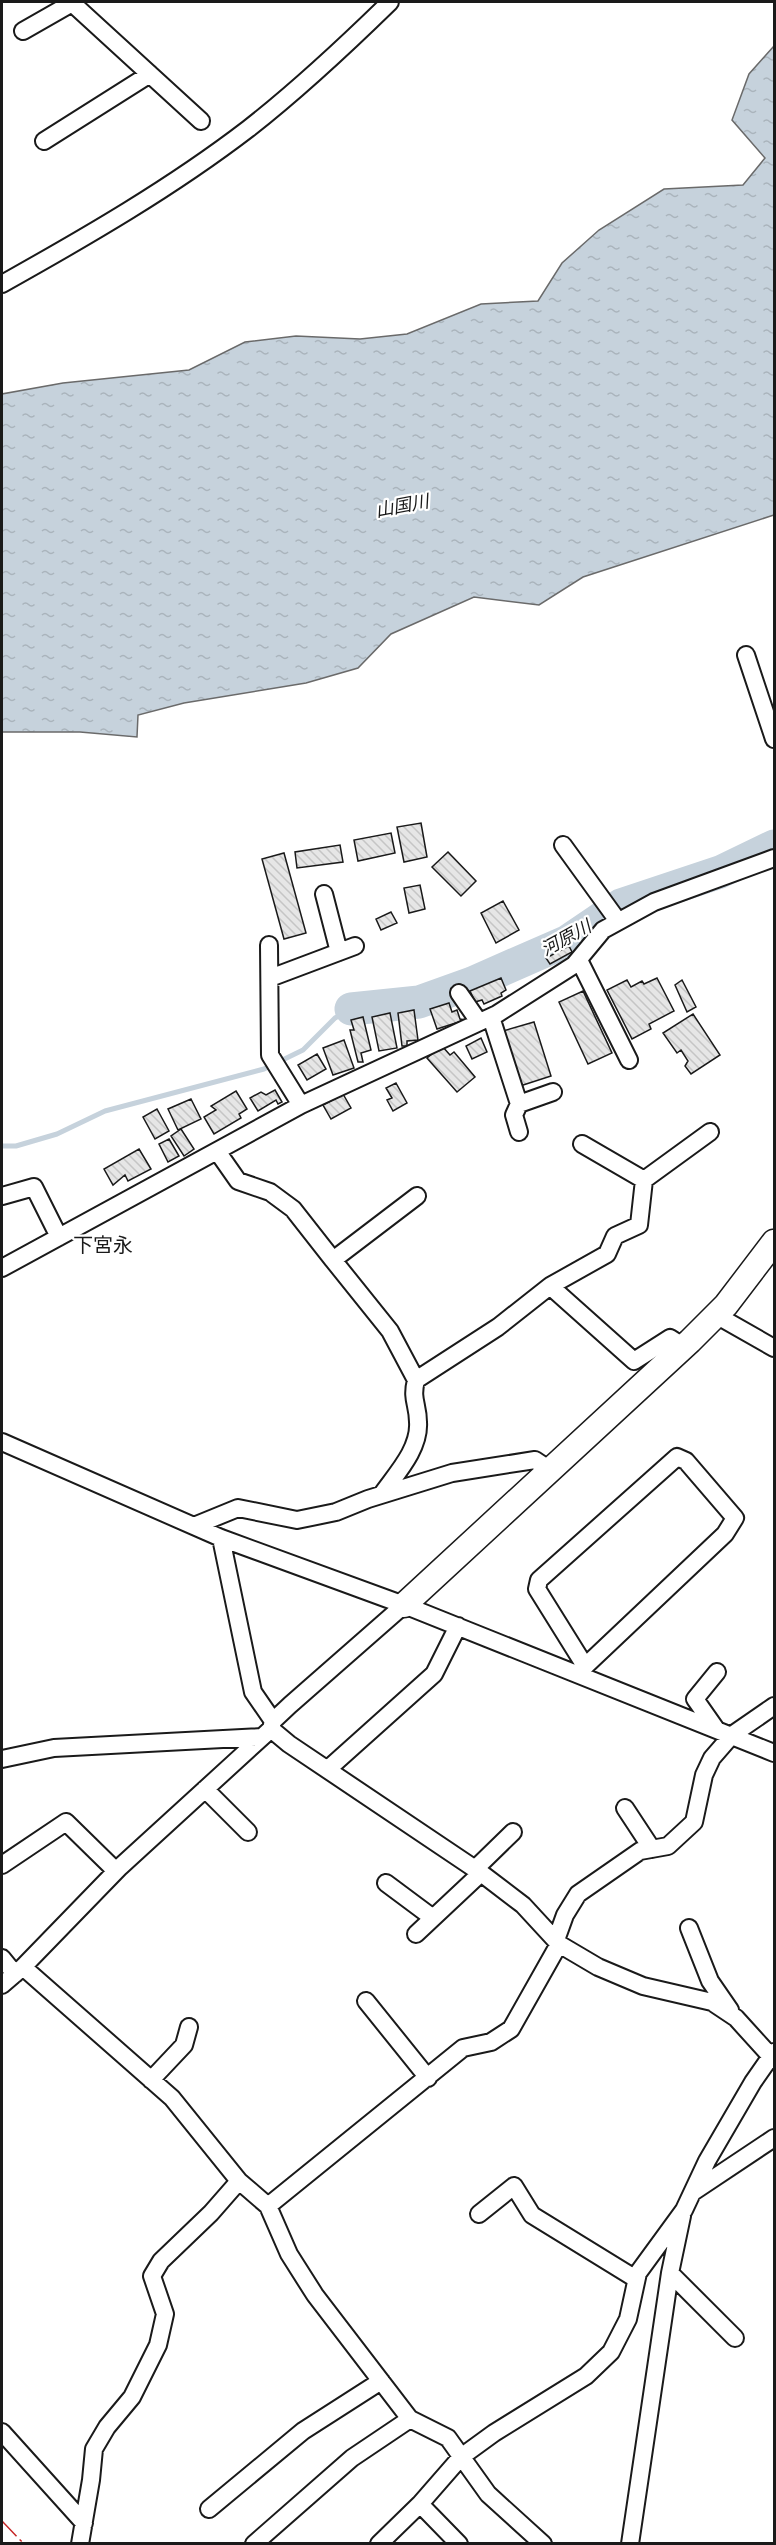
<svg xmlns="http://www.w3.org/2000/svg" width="776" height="2545" font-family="'Sofia Sans Condensed','Noto Sans JP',sans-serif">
<defs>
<pattern id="water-ripples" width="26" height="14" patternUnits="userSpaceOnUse" patternTransform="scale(1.5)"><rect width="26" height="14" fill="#c6d2dc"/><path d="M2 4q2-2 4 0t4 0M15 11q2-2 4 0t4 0" fill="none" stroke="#aab4bc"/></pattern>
<pattern id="building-back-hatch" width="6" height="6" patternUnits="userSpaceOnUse" patternTransform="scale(1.5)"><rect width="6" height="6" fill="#e6e6e6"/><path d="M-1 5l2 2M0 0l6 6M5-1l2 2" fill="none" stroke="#c5c5c5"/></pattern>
</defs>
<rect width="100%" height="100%" fill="#fff"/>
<!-- water -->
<path fill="url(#water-ripples)" stroke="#6a6a6a" stroke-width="1.5" d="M774,46v469l-191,62 -44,28 -65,-8 -83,37 -33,34 -52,15 -122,20 -46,12 -1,22 -57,-5h-78v-338l61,-11 126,-13 56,-28 51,-6 64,3 47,-5 74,-30 57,-3 24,-38 37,-33 65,-41 79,-4 22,-27 -33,-38 17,-46z"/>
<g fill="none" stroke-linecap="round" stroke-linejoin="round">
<!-- stream -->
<path stroke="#c6d2dc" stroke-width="5" d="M2,1146h14l41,-12 48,-23 159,-42 39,-19 32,-32 16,-9"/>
<!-- river -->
<path stroke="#c6d2dc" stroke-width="33" d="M351,1009l68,-7 53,-19 96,-42 53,-36 99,-33 54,-26"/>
</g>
<!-- building -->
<path fill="url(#building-back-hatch)" stroke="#1a1a1a" stroke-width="1.5" d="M421,823l6,34 -23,5 -7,-35z
M391,833l4,20 -37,8 -4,-21z
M340,845l3,17 -46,6 -2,-16z
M448,852l28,29 -15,15 -29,-29z
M284,853l22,80 -22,6 -22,-80z
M420,885l5,24 -16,4 -5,-25z
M503,901l16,29 -23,13 -15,-30z
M391,912l6,11 -16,7 -5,-11z
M569,946l3,6 -22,12 -4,-6z
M501,978l5,12 -5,3 1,3 -18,8 -2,-4 -7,2 -5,-11z
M657,978l17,33 -25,13 2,5 -19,10 -25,-49 20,-10 4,7 11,-6 2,3z
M682,980l14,27 -9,5 -12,-27z
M583,991l29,62 -24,11 -29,-62z
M449,1003l3,9 5,-2 3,9 5,1 -28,9 -7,-20z
M414,1010l4,30 -11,1v5h-5l-4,-33z
M390,1013l7,35 -18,3 -7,-34z
M693,1014l27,41 -29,19 -6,-8 3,-5 -7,-11 -4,3 -14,-20z
M363,1017l8,33 -10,3 2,9h-5l-8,-32h4l-3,-10z
M534,1022l17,54 -31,10 -17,-55z
M481,1038l6,14 -15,7 -6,-13z
M344,1040l10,28 -21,7 -10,-27z
M442,1046l8,9 4,-3 21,25 -18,15 -30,-34z
M317,1054l9,15 -19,11 -9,-15z
M396,1083l11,20 -14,8 -6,-11 5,-2 -6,-10z
M275,1090l7,12 -4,2 -2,-4 -18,11 -8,-13 11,-6 5,3z
M236,1091l11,18 -8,5 2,4 -27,16 -10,-17 12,-7 -5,-4z
M343,1094l8,14 -20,11 -8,-14z
M191,1099l10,20 -23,11 -10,-21z
M157,1109l12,22 -14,8 -12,-22z
M181,1129l13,20 -10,7 -13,-20z
M169,1139l10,17 -11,6 -9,-18z
M139,1149l12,20 -23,12 -3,-6 -12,10 -9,-16z"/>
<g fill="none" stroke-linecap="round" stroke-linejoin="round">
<!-- street casing -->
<g stroke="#1a1a1a" stroke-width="20">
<path id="street" d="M71,2l130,119
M23,31l49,-28
M44,141l106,-67
M2,284c84,-47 169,-96 246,-155 50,-39 97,-83 142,-127
M746,655l28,84
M563,845l55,76
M324,894l15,58
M269,945l1,110 31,50
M579,960l50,100
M270,978l85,-32
M459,993l20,29
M491,1017l28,87 -5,11 5,17
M519,1104l34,-12
M582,1144l62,36
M217,1151l21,30 32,11 23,17 40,51 84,-64
M2,1196l32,-9 25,50
M333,1260l57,71 26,49 82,-53 52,-41 84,75 36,-23 14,9
M2,1268l299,-163 196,-91 77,-49 29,-35 51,-28 120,-44
M550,1286l57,-32 8,-18 24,-11 5,-45 66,-48
M716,1315l58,33
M2,1442l219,96 183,67 370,148
M382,1494c14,-20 38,-45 36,-72 0,-18 -7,-22 -2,-42
M194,1526l44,-18 59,12 39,-8 32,-13 84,-26 83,-13 15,10
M221,1538l32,154 20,29
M577,1674l148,-140 10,-16 -49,-57 -9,-4 -138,123 -2,9 48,77
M271,1729l18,15 192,129 42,32 36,39 39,23 45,19 69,16 24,16 38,42
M716,1729l-21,-30 22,-27
M2,1759l52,-11 208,-11
M328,1769l106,-95 24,-48
M205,1789l43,43
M625,1808l27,41
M2,1865l64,-43 50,49
M475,1869l38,-37
M386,1883l47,35
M689,1928l21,53 20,29
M416,1934l65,-61
M556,1940l9,-25 13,-21 62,-43 28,-5 26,-24 10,-47 8,-17 20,-23 42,-29
M2,1958l13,16
M23,1967l149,131 67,83 29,25 195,-158 28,-6 20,-13 48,-85
M2,1985l21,-18 97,-100 151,-138 2,-8 17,-16 114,-100
M366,2001l62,77
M151,2080l33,-35 5,-18
M693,2192l81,-54
M268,2206l21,48 26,41 95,124 38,19 40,56 55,50
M479,2214l35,-28 18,29 104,64
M670,2273l65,65
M2,2432l82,91
M420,2504l39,40
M209,2509l94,-78 78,-50
M80,2544l11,-64 3,-31 13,-22 25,-30 26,-52 7,-31 -13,-38 9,-15 50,-48 28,-32
M254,2544l98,-86 58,-39
M379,2544l41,-40 41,-47 33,-24 92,-57 25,-24 17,-33 10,-46 46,-63 23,-49 46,-79 21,-30
M630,2544l40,-271 12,-57"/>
</g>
<!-- secondary casing -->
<g stroke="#1a1a1a" stroke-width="27">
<path id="secondary" d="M404,1605l286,-264 36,-36 48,-63"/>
</g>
<!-- street -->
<use href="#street" stroke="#fff" stroke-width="16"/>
<!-- secondary -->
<use href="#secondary" stroke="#fff" stroke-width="24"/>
<!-- power -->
<path stroke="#c62828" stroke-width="1.5" stroke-dasharray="21 4.5 3 4.5" stroke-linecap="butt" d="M2,2521l22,23"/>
</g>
<g text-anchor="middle" stroke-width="4.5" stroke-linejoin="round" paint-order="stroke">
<!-- water labels -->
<g font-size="18" font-style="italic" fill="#1a1a1a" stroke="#fff">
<text transform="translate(402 506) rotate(-11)" y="6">山国川</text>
<text transform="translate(566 938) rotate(-29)" y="6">河原川</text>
</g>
<!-- quarter labels -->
<g font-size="20" fill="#1a1a1a" stroke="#fff">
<text x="103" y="1252">下宮永</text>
</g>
</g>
<!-- border -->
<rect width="776" height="2545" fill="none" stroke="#1a1a1a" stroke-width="6"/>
</svg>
